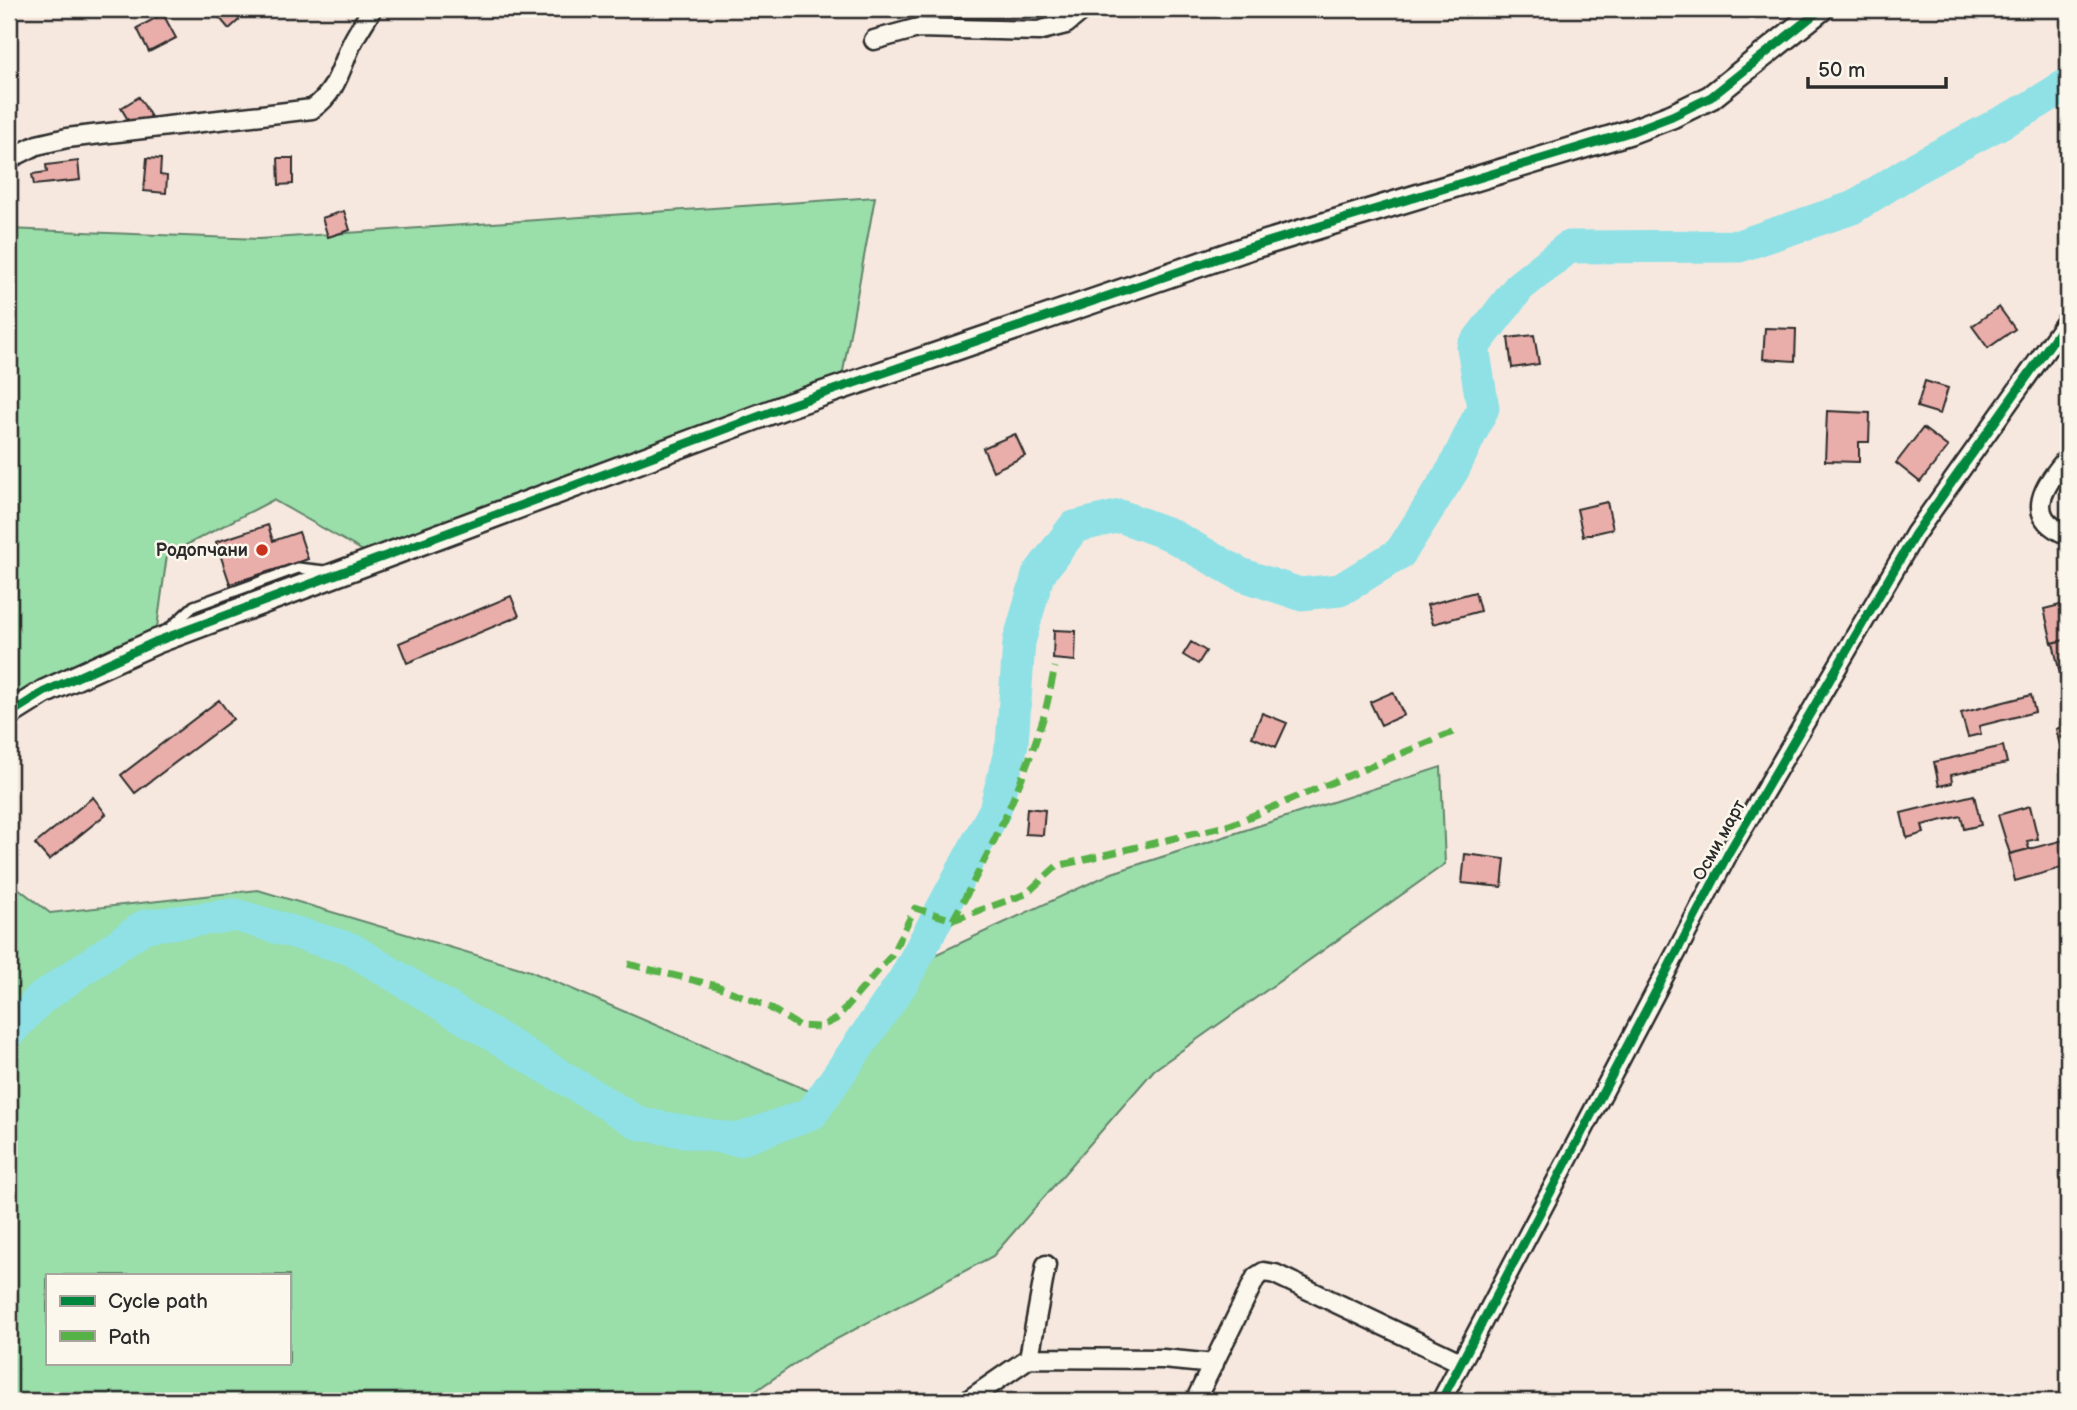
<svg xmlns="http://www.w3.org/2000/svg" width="2077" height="1410" font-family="'Balsamiq Sans',sans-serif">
<rect width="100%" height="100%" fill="#f7e8df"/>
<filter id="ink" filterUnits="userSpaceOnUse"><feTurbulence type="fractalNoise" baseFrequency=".0143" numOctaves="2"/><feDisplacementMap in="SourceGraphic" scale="14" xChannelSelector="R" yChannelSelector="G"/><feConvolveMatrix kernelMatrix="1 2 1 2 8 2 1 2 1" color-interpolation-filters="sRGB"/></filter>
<g filter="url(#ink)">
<!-- green -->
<path fill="#9adeaa" stroke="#62846a" stroke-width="2" fill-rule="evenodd" d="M875,197l-35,191 -461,172 -106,-60 -106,55 -12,87 -146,57v-470l250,10z
M1441,767l4,97 -291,206 -161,186 -181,96 -71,49h-732v-520l41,32 208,-23 272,81 293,126 107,-140 182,-84zM47,1275h242v88h-242z"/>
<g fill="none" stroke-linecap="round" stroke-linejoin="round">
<!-- river -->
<path stroke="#8fe1e6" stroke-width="33" d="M9,1032l31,-33 105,-73 90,-11 116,34 289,175 98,16 74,-27 92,-133 91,-170 17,-66 7,-102 19,-67 36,-48 46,-11 49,18 71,40 60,20 40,-4 60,-37 53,-83 30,-62 -10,-61 47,-61 49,-39 170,-1 113,-38 67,-42 110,-58 39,-24"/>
</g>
<!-- building -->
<path fill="#e9aea9" stroke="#2b2b2b" stroke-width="2" d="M227,9l12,11 -10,9 -11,-13z
M163,14l13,24 -27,14 -12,-24z
M139,97l12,20 -18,11 -12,-20z
M147,158l14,1 -1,16 7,1 -1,17 -22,-2z
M278,158h15v26l-14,1z
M78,161l2,19 -46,5 -2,-11 15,-2 -1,-7z
M344,211l6,19 -22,7 -6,-19z
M1999,307l16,22 -27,19 -16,-22z
M1765,328l31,1 -1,32 -32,-2z
M1534,335l5,29 -27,4 -4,-30z
M1925,381l23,7 -8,26 -23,-7z
M1827,411l43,2 -1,29h-10v20l-34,-1z
M1923,428l25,19 -28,35 -24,-19z
M1015,434l10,22 -32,15 -10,-23z
M1607,502l6,27 -30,7 -6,-27z
M268,525l5,16 26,-9 9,27 -78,25 -14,-42z
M1475,592l5,19 -47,13 -6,-19z
M511,596l8,20 -112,47 -8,-20z
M2068,603v36l-16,4 -8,-34z
M1054,630l22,1 -1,30 -22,-2z
M2068,639v56l-3,1 -12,-53z
M1191,642l15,9 -8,13 -15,-9z
M1393,692l11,23 -23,10 -11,-23z
M2031,695l4,17 -56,14 2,8 -13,3 -7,-24z
M219,700l14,19 -98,74 -14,-18z
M1262,713l25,10 -11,24 -24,-10z
M2068,725v55l-12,-51z
M2003,746l4,17 -56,12 1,8 -13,3 -5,-24z
M1974,795l7,30 -17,4 -3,-13 -39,9 2,8 -17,5 -6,-25z
M93,797l13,17 -57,46 -14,-16z
M2030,806l8,33 -11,2 2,8 -19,5 -12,-39z
M1027,808l18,2 -2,25 -18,-1z
M2068,839v27l-53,15 -6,-27z
M1465,854l40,5 -3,28 -40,-4z"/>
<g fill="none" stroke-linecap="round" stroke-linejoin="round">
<!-- service casing -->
<g stroke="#2b2b2b" stroke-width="14">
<path id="service" d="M169,629l25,-23 104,-38 27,3"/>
</g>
<!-- minor casing -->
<g stroke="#2b2b2b" stroke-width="23">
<path id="minor" d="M874,40l44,-12 120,3 28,-7 18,-15
M9,159l28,-14 30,-7 245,-29c25,-17 28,-40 40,-66 6,-12 14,-23 20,-34
M2068,457c-23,28 -47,59 0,78
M1029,1358l17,-93
M967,1401l62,-43 134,1 51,5
M1195,1401l61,-124 8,-5 11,2 185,88
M1441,1401l288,-549 186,-318 153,-215"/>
</g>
<!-- tertiary casing -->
<g stroke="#2b2b2b" stroke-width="28">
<path id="tertiary" d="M9,714l35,-22 111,-50 632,-236 461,-158 382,-116 42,-16 39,-19 110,-88"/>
</g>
<!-- service -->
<use href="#service" stroke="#fbf7ec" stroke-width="9"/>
<!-- minor -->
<use href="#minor" stroke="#fbf7ec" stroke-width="18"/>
<!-- tertiary -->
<use href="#tertiary" stroke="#fbf7ec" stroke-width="23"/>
<!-- quiet -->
<path stroke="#56b246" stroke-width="7" stroke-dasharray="14 7" stroke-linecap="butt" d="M953,920c35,-64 68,-131 90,-201 5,-17 8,-35 12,-52
M628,964l89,22 50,20 32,20 21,1 16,-8 55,-63 24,-48 38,12 73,-26 31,-28 173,-41 223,-93"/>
<!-- cycleway casing -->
<g stroke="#fbf7ec" stroke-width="13">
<path id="cycleway" d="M9,714l35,-22 111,-50 632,-236 461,-158 382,-116 42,-16 39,-19 110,-88
M1441,1401l288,-549 186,-318 153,-215"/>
</g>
<!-- cycleway -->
<use href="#cycleway" stroke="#00873e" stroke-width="9"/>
</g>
</g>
<!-- markers -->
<circle fill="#c8321e" stroke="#fbf7ec" stroke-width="2.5" cx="262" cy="550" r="7"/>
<g text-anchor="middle" stroke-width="5" stroke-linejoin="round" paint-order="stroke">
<!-- poi labels -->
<g font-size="18" font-weight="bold" fill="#2b2b2b" stroke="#fbf7ec" text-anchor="end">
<text x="248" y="556">Родопчани</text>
</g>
<!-- street labels -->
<g font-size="18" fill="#2b2b2b" stroke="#fbf7ec">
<text transform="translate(1719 840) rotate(-61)" y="6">Осми март</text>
</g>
</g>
<!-- margin -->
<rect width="2077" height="1410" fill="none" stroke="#fbf7ec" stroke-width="35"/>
<rect x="18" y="18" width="2042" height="1375" fill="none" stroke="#2b2b2b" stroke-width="2.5" filter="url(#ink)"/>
<!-- legend -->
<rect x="46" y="1274" width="245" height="91" fill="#fbf7ec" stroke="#a8a59f" stroke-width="2"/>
<rect x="60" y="1296" width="35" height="10" fill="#00873e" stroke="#a8a59f" stroke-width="2"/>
<text x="108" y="1308" font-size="21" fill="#2b2b2b">Cycle path</text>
<rect x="60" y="1331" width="35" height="10" fill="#56b246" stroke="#a8a59f" stroke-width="2"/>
<text x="108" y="1344" font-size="21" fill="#2b2b2b">Path</text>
<!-- scale -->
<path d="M1808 77v10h138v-10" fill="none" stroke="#2b2b2b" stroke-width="3.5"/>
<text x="1818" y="77" font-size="21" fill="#2b2b2b" stroke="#fbf7ec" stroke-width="5" paint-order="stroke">50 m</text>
</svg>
